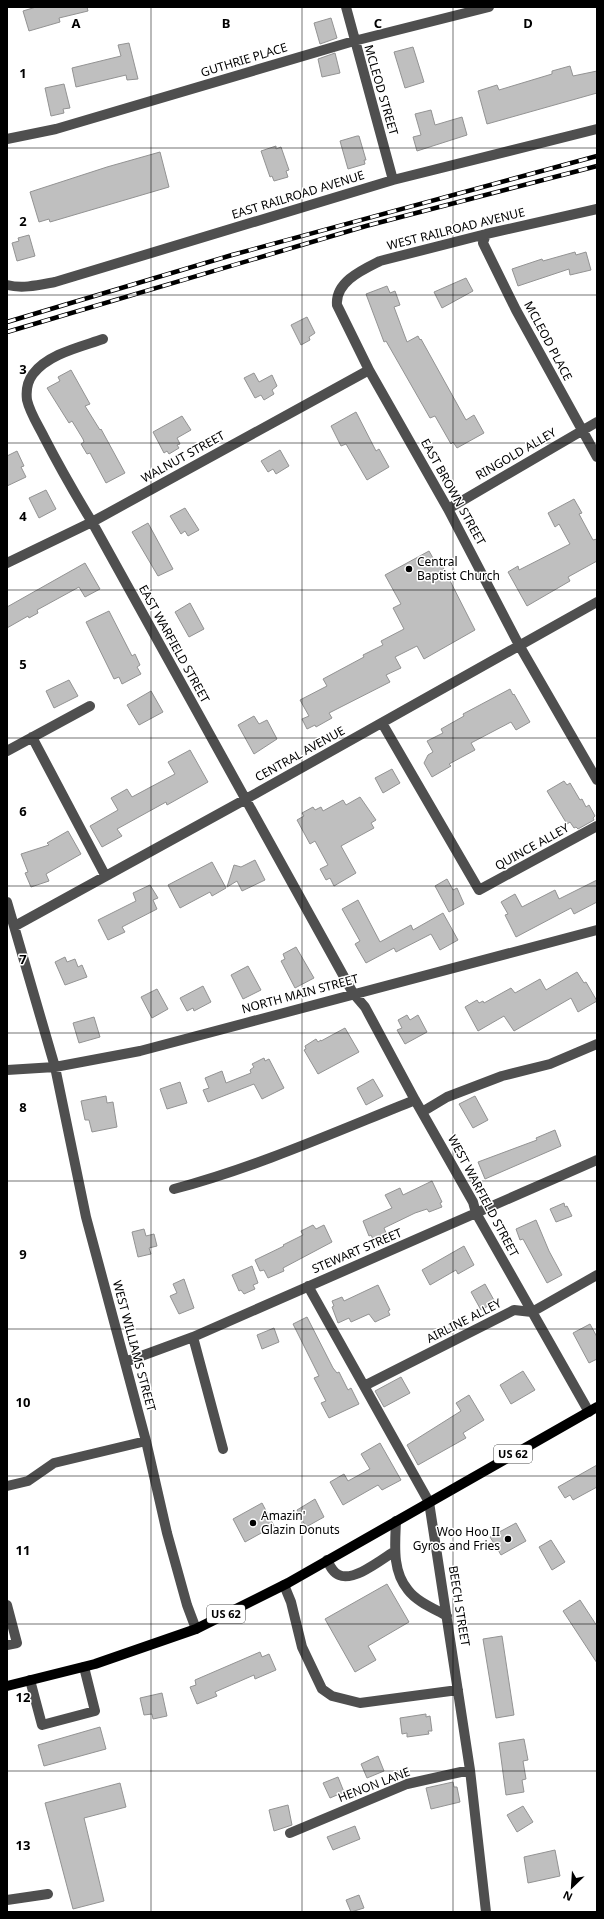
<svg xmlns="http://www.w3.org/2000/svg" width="604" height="1919" font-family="'Noto Sans',sans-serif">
<rect width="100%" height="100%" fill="#fff"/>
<!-- building -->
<path fill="#bfbfbf" stroke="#939393" d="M36,7h51l1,4 -29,7 1,4 -31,9 -6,-20z
M331,18l6,20 -17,6 -6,-21z
M129,43l9,36 -11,1 -1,-5 -50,12 -4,-19 49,-12 -3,-11z
M413,47l11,35 -19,6 -11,-36z
M335,53l5,20 -18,4 -4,-18z
M570,66l3,10 24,-5v22l-110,31 -9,-33 19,-6 2,5 53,-16v-3z
M64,84l6,24 -7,1 1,4 -13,3 -6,-28z
M431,110l4,15 27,-8 5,18 -50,16 -4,-14 8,-2 -6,-21z
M357,136h2l7,24h-2l1,4 -17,5 -8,-28z
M276,146v3l5,-2 8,23 -3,1 2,6 -14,4 -2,-5 -2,1 -9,-26z
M160,152l9,35 -119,35 -1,-3 -10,3 -9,-30 77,-25z
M29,235l6,21 -18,5 -5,-18 7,-2 -1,-3z
M575,252l1,3 10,-3 5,18 -21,5 -1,-6 -51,17 -6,-17 30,-10 1,2z
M466,278l7,13 -31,17 -8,-16z
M387,286l3,7 5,-2 5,14 -6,2 13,35 11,-6 2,4 1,-1 45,81 8,-5 10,18 -27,15 -4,-6 -2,2 -16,-28 -5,2 -44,-77 -2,1 -18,-48z
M307,317l8,16 -6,4 1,3 -9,5 -10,-20z
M71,370l19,34 -5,2 15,24 1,-1 24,44 -19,10 -16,-30 -3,1 -6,-10 3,-2 -1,-3 -11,-18 -3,2 -22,-35 13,-7 -2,-4z
M254,373l5,9 13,-7 5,11 -5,4 2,4 -10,6 -3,-5 -6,3 -11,-20z
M356,412l20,39 3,-2 10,18 -22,13 -21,-36 -5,2 -10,-20z
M182,416l9,14 -14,8 3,6 -3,1 2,3 -10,6 -2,-3 -3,2 -11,-21z
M280,450l9,16 -13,8 -3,-5 -5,3 -7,-11z
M17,451l7,15 -3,1 5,10 -19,9v-30z
M46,490l10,19 -17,9 -10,-20z
M574,499l8,14 -3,1 14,26 4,-1v22l-29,16 2,4 -43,25 -19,-34 10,-6 1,4 51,-26 -11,-20 -4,3 -7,-14z
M185,508l14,22 -11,6 -3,-5 -4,3 -11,-18z
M148,523l25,46 -15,7 -26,-44z
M429,551l8,14 4,-2 34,67 -51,29 -7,-13 -22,11 6,11 -15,7 4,7 -61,31 3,5 -16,9 -1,-2 -8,4 -5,-10 7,-3 -9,-16 27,-14 -4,-7 41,-22 -1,-2 20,-10 -2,-4 23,-12 -11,-21 8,-4 -16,-29z
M85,563l15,26 -15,8 -6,-10 -42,23 1,3 -9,5 -1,-2 -21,12v-21z
M190,603l14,26 -15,8 -14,-25z
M109,611l23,45 3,-2 5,11 -3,2 4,7 -19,10 -3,-7 -5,2 -28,-57z
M69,680l9,16 -24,12 -8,-17z
M510,689l3,6 1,-1 16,28 -14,8 -5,-8 -40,21 4,7 -26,14 2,2 -19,11 -8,-14 4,-8 5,-3 -6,-11 16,-8 -2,-4 23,-13 -1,-2z
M151,691l12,21 -24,13 -12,-20z
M254,716l5,8 8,-4 10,19 -23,15 -16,-29z
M190,750l18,32 -41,23 -1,-3 -49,27 5,7 -20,11 -12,-21 28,-16 -7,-12 16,-9 5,8 43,-23 -7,-12z
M392,769l8,14 -17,10 -8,-15z
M564,781l3,4 3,-2 10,17 2,-1 4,8 3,-2 6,11 -2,2 1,2 -16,9 -2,-2 -2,1 -4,-6 -3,2 -20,-33z
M360,797l16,23 -5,3 3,5 -33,18 15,27 -22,13 -4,-8 -4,2 -6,-11 8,-4 -13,-24 -5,3 -13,-24 7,-4 -2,-3 11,-6 2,3 6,-3 2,4 20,-11 3,5z
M68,831l13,23 -35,20 3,7 -18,6 -6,-14 3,-1 -7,-18 28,-9 -2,-2z
M255,860l10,20 -23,11 -5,-10 -10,6 7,-22 7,2z
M212,862l14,26 -14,8 -2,-4 -30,16 -12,-23z
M447,879l6,11 4,-2 7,16 -15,8 -14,-26z
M597,880v22l-23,12 -3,-6 -55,29 -11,-22 3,-1 -7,-12 14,-8 7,13 33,-17 4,9z
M150,885l8,13 -5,2 4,9 -35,18 3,5 -17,8 -10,-20 38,-19 -3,-8z
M358,900l22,42 31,-17 2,5 30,-17 15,27 -18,10 -9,-16 -35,18 -2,-4 -28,15 -11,-19 5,-3 -18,-32z
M296,947l18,31 -19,10 -14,-27 4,-2 -2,-5z
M65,957l2,5 8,-3 3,8 4,-2 5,12 -22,8 -10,-23z
M248,966l13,24 -18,9 -12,-24z
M577,972l7,11 2,-1 11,19 -19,11 -7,-14 -57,33 -10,-15 -26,15 -13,-24 12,-7 2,3 4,-2 1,2 27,-15 4,5 25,-14 6,11z
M203,986l8,16 -17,9 -1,-3 -6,3 -7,-13z
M157,989l11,20 -16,9 -11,-21z
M407,1015l3,5 8,-5 9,17 -22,12 -8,-14 5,-2 -4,-8z
M94,1017l6,20 -21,6 -6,-20z
M345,1028l14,24 -41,22 -14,-24 2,-1 -1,-3 11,-7 2,3 3,-2v1z
M264,1058l1,3 4,-2 15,29 -22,11 -8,-15 -46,18 -5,-12 6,-2 -4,-10 17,-7 4,12 25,-10 -1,-3 4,-3 -2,-3z
M373,1079l10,17 -17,9 -9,-17z
M180,1082l7,21 -20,6 -7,-20z
M106,1096l1,7 6,-1 4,25 -25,5 -3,-12h-4l-4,-19z
M475,1096l13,24 -15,8 -14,-24z
M555,1130l6,16 -76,33 -7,-17 59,-22 -1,-2z
M432,1181l10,21 -2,1 2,4 -13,5 -2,-3 -12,4 -31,15 2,5 -13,6 -2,-4 -2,1 -6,-15 29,-13 -7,-13 15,-7 3,7z
M564,1203l1,4 2,-1 5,10 -16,6 -6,-13z
M536,1220l13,31 13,24 -15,8 -24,-44 -3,1 -4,-11z
M313,1225l3,4 8,-4 8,17 -49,26 1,3 -16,7 -4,-8 -4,1 -5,-11 29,-14 -1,-1 20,-10 -2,-4z
M144,1229l2,7 8,-2 3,12 -8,2 2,6 -13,3 -6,-25z
M464,1246l10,19 -16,9 -2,-4 -26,15 -8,-15z
M252,1266l6,17 -5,2 2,4 -11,5 -3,-4 -2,1 -7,-16z
M184,1279l10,29 -15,6 -9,-18 7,-3 -4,-9z
M485,1284l10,18 -14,8 -10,-18z
M378,1285l12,25 -2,1 2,4 -15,7 -6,-8 -18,8 -2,-4 -11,5 -6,-16 2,-1 -2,-5 10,-4 2,4z
M307,1317l26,51 4,5 2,-1 9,18 3,-2 8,16 -30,14 -8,-15 5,-2 -12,-23 5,-2 -26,-52z
M590,1324l7,13v22l-8,4 -16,-30z
M274,1328l5,14 -17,7 -5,-14z
M523,1371l12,19 -24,14 -11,-19z
M401,1377l9,16 -26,14 -9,-16z
M469,1395l15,25 -21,13 3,5 -48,27 -11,-20 54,-34 -5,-8z
M380,1443l21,37 -19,10 -4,-5 -35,20 -13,-23 14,-8 4,7 22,-12 -9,-15z
M597,1465v22l-24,13 -3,-5 -5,3 -7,-11z
M315,1499l9,18 -18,10 -9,-17z
M262,1503l12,23 -29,16 -12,-23z
M516,1523l10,18 -25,14 -11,-18z
M551,1540l14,22 -13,8 -13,-23z
M387,1584l22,38 -41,24 8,14 -21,12 -30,-53z
M580,1600l17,26v37l-34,-52z
M502,1636l12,79 -18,3 -13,-79z
M260,1652l2,5 7,-3 7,16 -21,9 -1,-4 -39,17 2,4 -20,8 -7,-17 6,-2 -1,-5z
M162,1693l5,23 -14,3 -1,-5 -8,1 -4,-17z
M426,1714v3l4,-1 2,15h-4l1,3 -22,3v-4l-5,1 -2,-16z
M100,1727l6,22 -62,17 -6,-21z
M524,1739l4,21 -5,1 3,18 -4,1 2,12 -18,3 -7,-52z
M378,1756l6,15 -17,7 -6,-14z
M338,1777l6,15 -14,6 -7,-15z
M453,1782l1,5h3l3,15 -29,7 -5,-21z
M120,1783l6,24 -42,11 20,83 -31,8 -28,-106z
M288,1805l4,20 -18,6 -5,-21z
M523,1806l10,16 -16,10 -10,-17z
M355,1826l5,13 -27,11 -6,-13z
M555,1850l5,26 -32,7 -4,-26z
M359,1895l5,13 -13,4 -5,-12z"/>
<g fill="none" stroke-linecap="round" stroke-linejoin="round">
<!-- minor -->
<path stroke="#4f4f4f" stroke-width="10" d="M346,7l47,173
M7,139l49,-10 298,-88 135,-34
M597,209l-111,25 -106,27c-18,9 -45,21 -43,44l32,65 79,139 71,136 78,135
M486,234l-3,9 33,67 81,147
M7,285c16,4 32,0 48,-3l338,-102 204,-51
M103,339c-23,8 -55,15 -70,35 -6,8 -7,18 -6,26 3,13 11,25 17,37 15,29 31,57 48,85l261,471 12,14 50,93 58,102 3,11 113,199
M448,509l149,-87
M7,563l85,-41 277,-152
M382,723l97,167 118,-64
M32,737l73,138
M7,751l83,-45
M7,902l48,165 31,150 60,224 21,92 20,72 9,24
M15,926l231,-127 351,-197
M7,1070l48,-3 85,-16 457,-121
M422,1112l25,-15 55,-21 48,-12 47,-20
M174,1189c83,-22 161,-57 241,-89
M308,1286l121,216 41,268 16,142
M193,1337l30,112
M125,1362l68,-25 404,-177
M364,1386l150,-76 18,2 65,-37
M7,1486l21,-5 26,-18 92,-22
M396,1521c-1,24 -4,50 12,69 9,12 27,19 39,26
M327,1560c3,6 6,13 12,15 15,7 43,-16 56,-24
M284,1585l7,17 11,45 20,42 10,7 28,7 98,-13
M7,1605l10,38 -10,2
M30,1680l12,45 53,-14 -11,-44
M290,1833l117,-49 63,-14
M7,1900l41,-6"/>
<!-- major -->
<path stroke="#000" stroke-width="10" d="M7,1686l88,-22 101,-35 92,-46 309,-176"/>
<!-- rail casing -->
<g stroke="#000" stroke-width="4.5">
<path id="rail" d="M7,322l225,-67 365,-99
M7,332l359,-106 231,-60"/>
</g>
<!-- rail -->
<use href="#rail" stroke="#fff" stroke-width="3" stroke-dasharray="9" stroke-linecap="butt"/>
</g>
<!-- grid -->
<path fill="none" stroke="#000" stroke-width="1" stroke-opacity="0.55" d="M151,7v1905M302,7v1905M453,7v1905M7,148h590M7,295h590M7,443h590M7,590h590M7,738h590M7,886h590M7,1033h590M7,1181h590M7,1329h590M7,1476h590M7,1624h590M7,1771h590"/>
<!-- markers -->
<g fill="#000" stroke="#fff" stroke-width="1.5">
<circle cx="409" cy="569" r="4"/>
<circle cx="253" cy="1523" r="4"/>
<circle cx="508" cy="1539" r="4"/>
</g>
<g text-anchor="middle" stroke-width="3" stroke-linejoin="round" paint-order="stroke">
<!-- shield labels -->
<g fill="#fff" stroke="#4c4c4c" stroke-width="1">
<rect x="494" y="1445" width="38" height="18" rx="3"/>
<rect x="207" y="1605" width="38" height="18" rx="3"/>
</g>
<g font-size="11" font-weight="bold" fill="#000">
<text x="513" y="1458">US 62</text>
<text x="226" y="1618">US 62</text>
</g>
<!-- street labels -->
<g font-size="12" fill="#000" stroke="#fff">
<text transform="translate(244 60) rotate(-17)" y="4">GUTHRIE PLACE</text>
<text transform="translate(381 90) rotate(74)" y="4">MCLEOD STREET</text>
<text transform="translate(298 195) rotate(-17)" y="4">EAST RAILROAD AVENUE</text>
<text transform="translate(456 229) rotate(-14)" y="4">WEST RAILROAD AVENUE</text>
<text transform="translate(548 341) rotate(62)" y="4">MCLEOD PLACE</text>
<text transform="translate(516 454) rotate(-30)" y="4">RINGOLD ALLEY</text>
<text transform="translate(183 457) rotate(-29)" y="4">WALNUT STREET</text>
<text transform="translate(453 492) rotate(61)" y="4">EAST BROWN STREET</text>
<text transform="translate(174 644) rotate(61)" y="4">EAST WARFIELD STREET</text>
<text transform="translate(300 754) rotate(-29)" y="4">CENTRAL AVENUE</text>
<text transform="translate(532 847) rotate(-29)" y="4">QUINCE ALLEY</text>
<text transform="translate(300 994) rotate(-15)" y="4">NORTH MAIN STREET</text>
<text transform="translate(483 1196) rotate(62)" y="4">WEST WARFIELD STREET</text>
<text transform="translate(357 1251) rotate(-23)" y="4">STEWART STREET</text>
<text transform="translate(464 1321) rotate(-27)" y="4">AIRLINE ALLEY</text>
<text transform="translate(134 1346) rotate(75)" y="4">WEST WILLIAMS STREET</text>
<text transform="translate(459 1606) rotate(81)" y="4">BEECH STREET</text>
<text transform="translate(374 1785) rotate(-21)" y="4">HENON LANE</text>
</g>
<!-- poi labels -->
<g font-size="12" fill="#000" stroke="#fff" text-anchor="start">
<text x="417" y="566">Central<tspan x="417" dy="14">Baptist Church</tspan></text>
<text x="261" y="1520">Amazin'<tspan x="261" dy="14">Glazin Donuts</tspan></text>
<text x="500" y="1536" text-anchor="end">Woo Hoo II<tspan x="500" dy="14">Gyros and Fries</tspan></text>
</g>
</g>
<g font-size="13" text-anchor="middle" font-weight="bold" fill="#000" stroke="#fff" stroke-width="3" stroke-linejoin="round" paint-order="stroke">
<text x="76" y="28">A</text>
<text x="226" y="28">B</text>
<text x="378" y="28">C</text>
<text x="528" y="28">D</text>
<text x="23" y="78">1</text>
<text x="23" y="226">2</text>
<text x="23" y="374">3</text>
<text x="23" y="521">4</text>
<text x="23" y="669">5</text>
<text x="23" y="816">6</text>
<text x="23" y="964">7</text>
<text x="23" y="1112">8</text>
<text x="23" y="1259">9</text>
<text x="23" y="1407">10</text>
<text x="23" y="1555">11</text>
<text x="23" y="1702">12</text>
<text x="23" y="1850">13</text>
</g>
<!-- border -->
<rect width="604" height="1919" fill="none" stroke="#000000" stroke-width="16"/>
<!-- north arrow -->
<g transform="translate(572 1887) rotate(205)" stroke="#ffffff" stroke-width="3" paint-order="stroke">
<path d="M0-3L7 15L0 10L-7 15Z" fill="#000000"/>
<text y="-6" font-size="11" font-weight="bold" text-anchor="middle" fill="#000000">N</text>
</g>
</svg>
